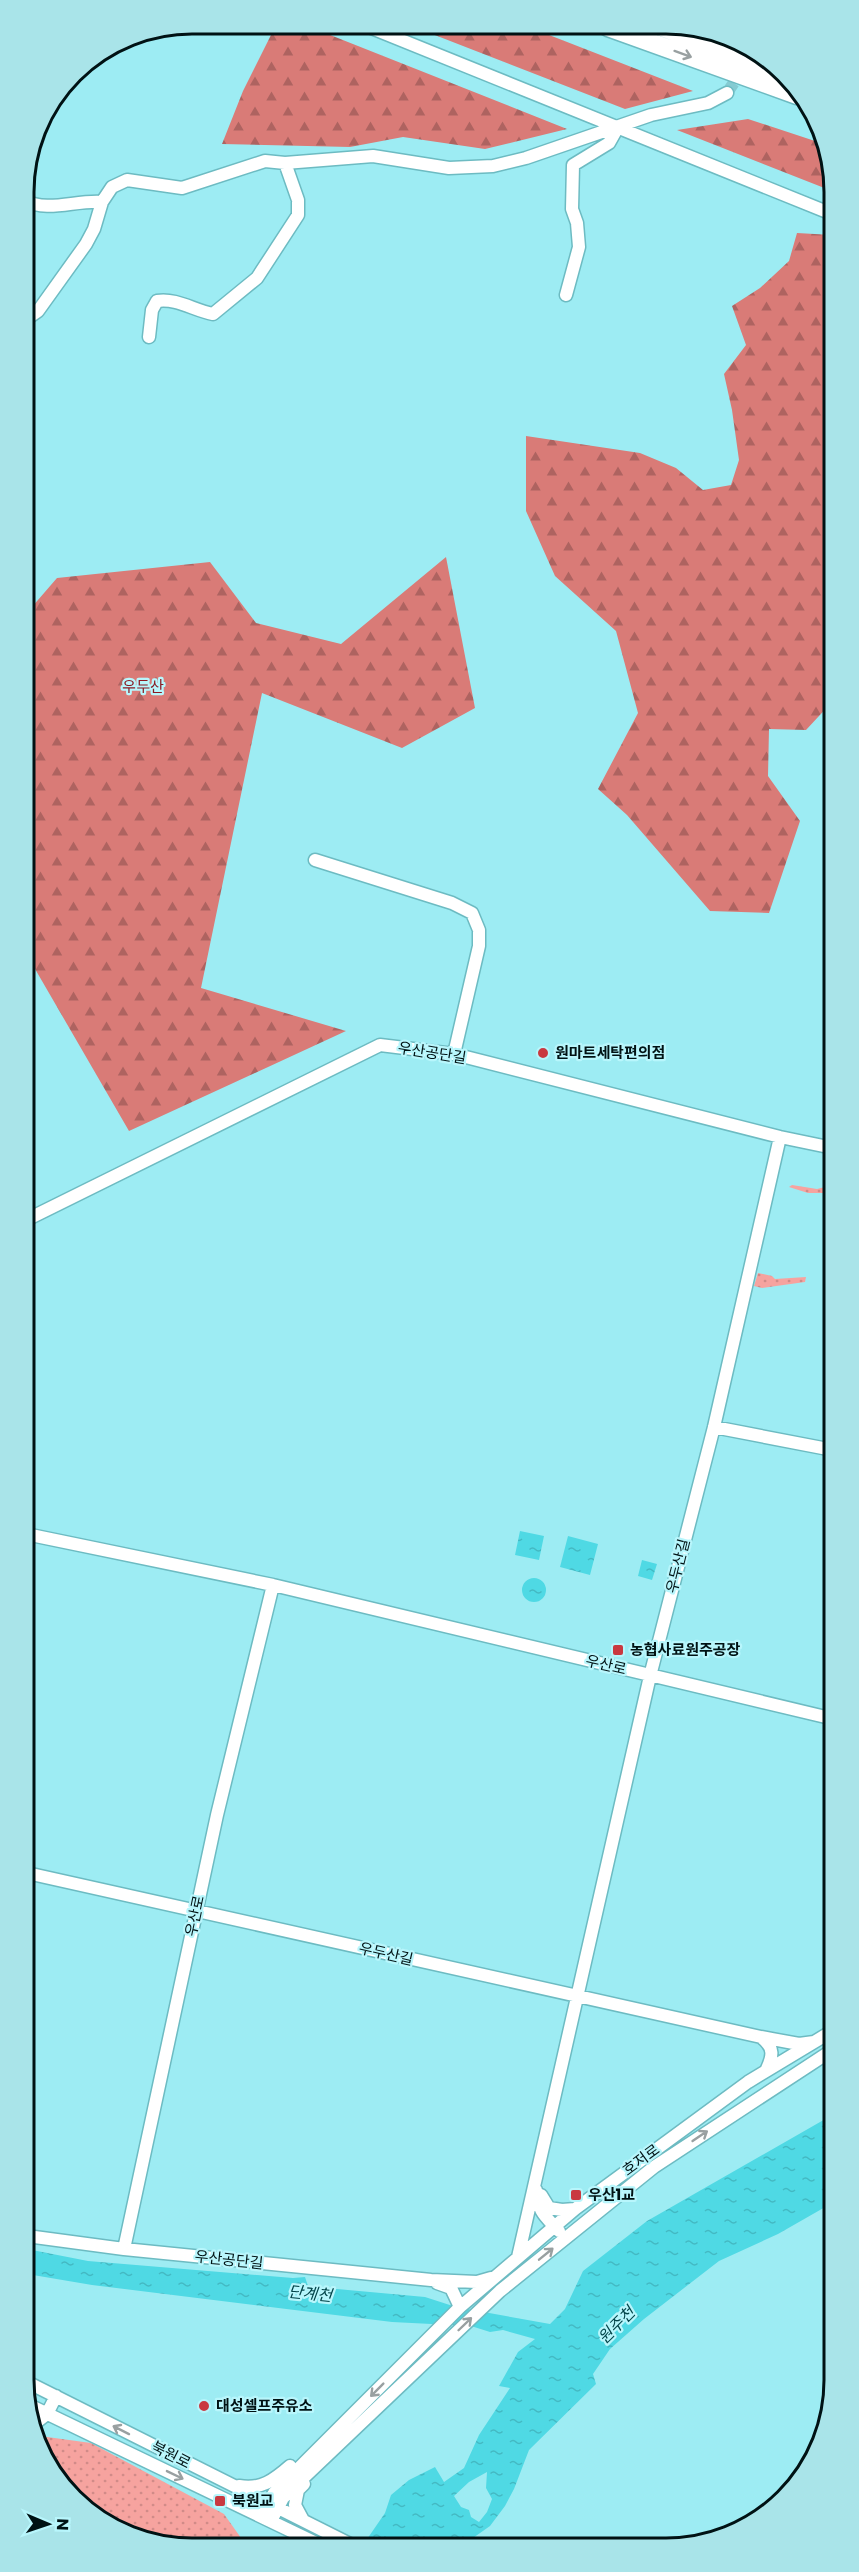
<svg xmlns="http://www.w3.org/2000/svg" width="859" height="2572" font-family="Poppins,'Noto Sans KR',sans-serif">
<defs>
<pattern id="grass-dots" width="8" height="8" patternUnits="userSpaceOnUse" patternTransform="scale(1.5)"><rect width="8" height="8" fill="#f6a39f"/><path d="M2 2h.1M6 6h.1" fill="none" stroke="#d18b88" stroke-width="1.8" stroke-linecap="round"/></pattern>
<pattern id="forest-firs" width="22" height="20" patternUnits="userSpaceOnUse" patternTransform="scale(1.5)"><rect width="22" height="20" fill="#d97b77"/><path d="M5 1l3.5 6h-7zM16 11l3.5 6h-7z" fill="#ae6360"/></pattern>
<pattern id="water-ripples" width="26" height="14" patternUnits="userSpaceOnUse" patternTransform="scale(1.5)"><rect width="26" height="14" fill="#4fd9e4"/><path d="M2 4q2-2 4 0t4 0M15 11q2-2 4 0t4 0" fill="none" stroke="#43b9c3"/></pattern>
</defs>
<rect width="100%" height="100%" fill="#9decf3"/>
<!-- grass -->
<path fill="url(#grass-dots)" d="M792,1185l25,4 16,-4v8h-25l-19,-6z
M758,1273l14,3 3,3 31,-2 -1,5 -43,6 -8,-2z
M40,2436l51,7 133,71 22,31h-86l-86,-46z"/>
<!-- forest -->
<path fill="url(#forest-firs)" d="M276,25h29l262,104 -82,20 -82,-12 -53,10 -128,-3 21,-53z
M409,25l117,1 167,65 -68,18z
M748,119l76,25 8,15v32l-155,-61z
M797,233l35,2v467l-26,28 -37,-1 -1,47 32,45 -31,92 -59,-2 -83,-96 -29,-26 40,-76 -22,-82 -61,-55 -29,-65v-75l114,17 36,15 27,22 28,-5 8,-25 -7,-50 -8,-36 22,-29 -14,-39 28,-18 29,-27z
M446,557l29,151 -73,40 -140,-55 -61,295 145,43 -217,100 -98,-169 -6,4v-351l32,-37 153,-16 46,61 85,21z"/>
<!-- water -->
<path fill="url(#water-ripples)" fill-rule="evenodd" d="M520,1531l24,5 -5,24 -24,-5z
M568,1536l30,8 -8,31 -30,-8z
M642,1560l15,4 -5,16 -14,-4z
M522 1590a12 12 0 1 1 24 0a12 12 0 1 1-24 0Z
M834,2114v88l-56,32 -59,27 -75,58 -34,30 -17,25 3,10 -67,66 -15,39 -9,17 -15,20 -27,19h-100l22,-32 6,-18 18,-15 26,-13 9,15 20,-14 15,-33 31,-47 -11,-2 19,-34 17,-13 -32,-9 -13,2 -19,-6 -79,-4 -300,-37 -65,-11v-24h5l56,11 205,17 12,-1 3,9 7,1 110,10 31,10 94,17 15,-15 18,-38 64,-50zM487,2472l-1,16 6,11 -5,13 -8,10 -8,-5 -2,-7 -8,-3 -7,-11 15,-14z"/>
<g fill="none" stroke-linecap="round" stroke-linejoin="round">
<!-- minor-tunnel -->
<path stroke="#85cbd2" stroke-width="12" stroke-dasharray="12 6" stroke-linecap="butt" d="M727,93l16,-24"/>
<!-- minor casing -->
<g stroke="#6dbbc2" stroke-width="15">
<path id="minor" d="M364,25l468,189
M24,200c24,13 50,0 78,2
M566,295l13,-48 -2,-24 -5,-14 1,-44 36,-22 9,-16
M25,320l13,-9 48,-67 8,-15 8,-27 10,-15 15,-7 55,8 83,-27 20,2 88,-7 76,12 44,-2 33,-8 125,-43 57,-12 19,-10
M149,337l3,-27 5,-9c20,-3 36,9 56,13l44,-36 41,-63v-15l-13,-37
M315,860l137,43 20,10 7,17v16l-25,108
M26,1220l354,-175 74,9 326,83 53,11
M714,1427l119,23
M26,1534l247,51 561,134
M27,1873l734,164 38,7 15,-2
M761,2037c14,11 12,19 5,34
M536,2190c3,23 8,25 23,41
M541,2195l8,13 13,2 13,-1
M27,2236l97,13 307,31 46,2 14,-4
M124,2249l93,-434 56,-230
M518,2257l132,-581 64,-249 66,-290
M437,2283l14,5 9,19
M27,2382l325,163
M27,2404l293,141
M34,2424l13,-10 9,-18
M239,2486c22,4 35,-6 51,-20
M260,2516l14,-23 186,-186 115,-98 173,-127 86,-52
M303,2520l-8,-15 3,-15 6,-6
M271,2521l12,-23 13,-13 204,-194 154,-124 180,-118"/>
</g>
<!-- highway casing -->
<g stroke="#6dbbc2" stroke-width="21">
<path id="highway" d="M608,27l189,68
M662,27l118,44"/>
</g>
<!-- minor -->
<use href="#minor" stroke="#fff" stroke-width="12"/>
<!-- highway -->
<use href="#highway" stroke="#fff" stroke-width="18"/>
</g>
<!-- one-way arrows -->
<defs><path id="oneway-shaft" d="M-6 0H5M1.5-3L5.5 0L1.5 3" fill="none" stroke-width="1.6" stroke-linecap="round" stroke-linejoin="round" transform="scale(1.5)"/></defs>
<g stroke="#99a0a1">
<use href="#oneway-shaft" transform="translate(683 54) rotate(20)"/>
<use href="#oneway-shaft" transform="translate(700 2136) rotate(-34)"/>
<use href="#oneway-shaft" transform="translate(546 2254) rotate(-39)"/>
<use href="#oneway-shaft" transform="translate(465 2324) rotate(-44)"/>
<use href="#oneway-shaft" transform="translate(377 2390) rotate(135)"/>
<use href="#oneway-shaft" transform="translate(121 2430) rotate(-153)"/>
<use href="#oneway-shaft" transform="translate(175 2475) rotate(26)"/>
</g>
<!-- markers -->
<g fill="#c93940" stroke="#b8f6fc" stroke-width="2">
<circle cx="543" cy="1053" r="6"/>
<rect x="612" y="1644" width="12" height="12" rx="3"/>
<rect x="570" y="2189" width="12" height="12" rx="3"/>
<circle cx="204" cy="2406" r="6"/>
<rect x="214" y="2495" width="12" height="12" rx="3"/>
</g>
<g text-anchor="middle" stroke-width="4.5" stroke-linejoin="round" paint-order="stroke">
<!-- park labels -->
<g font-size="15" fill="#8b1922" stroke="#b8f6fc">
<text x="143" y="692">우두산</text>
</g>
<!-- street labels -->
<g font-size="15" fill="#001214" stroke="#b8f6fc">
<text transform="translate(432 1053) rotate(9)" y="5">우산공단길</text>
<text transform="translate(678 1566) rotate(-76)" y="5">우두산길</text>
<text transform="translate(606 1665) rotate(13)" y="5">우산로</text>
<text transform="translate(195 1916) rotate(-78)" y="5">우산로</text>
<text transform="translate(386 1954) rotate(13)" y="5">우두산길</text>
<text transform="translate(641 2160) rotate(-36)" y="5">호저로</text>
<text transform="translate(229 2260) rotate(6)" y="5">우산공단길</text>
<text transform="translate(171 2455) rotate(27)" y="5">북원로</text>
</g>
<!-- poi labels -->
<g font-size="15" font-weight="bold" fill="#001214" stroke="#b8f6fc" text-anchor="start">
<text x="555" y="1058">원마트세탁편의점</text>
<text x="630" y="1655">농협사료원주공장</text>
<text x="588" y="2200">우산1교</text>
<text x="216" y="2411">대성셀프주유소</text>
<text x="232" y="2506">북원교</text>
</g>
<!-- water labels -->
<g font-size="16" font-style="italic" fill="#024449" stroke="#b8f6fc">
<text transform="translate(310 2293) rotate(6)" y="6">단계천</text>
<text transform="translate(616 2325) rotate(-45)" y="6">원주천</text>
</g>
</g>
<!-- crop -->
<path d="M0 0H859V2572H0ZM192 34H666A158 158 0 0 1 824 192V2380A158 158 0 0 1 666 2538H192A158 158 0 0 1 34 2380V192A158 158 0 0 1 192 34Z" fill="#a9e4e9" fill-rule="evenodd"/>
<path fill="none" stroke="#001214" stroke-width="3" d="M192 34H666A158 158 0 0 1 824 192V2380A158 158 0 0 1 666 2538H192A158 158 0 0 1 34 2380V192A158 158 0 0 1 192 34Z"/>
<!-- north arrow -->
<g transform="translate(48 2524) rotate(92)" stroke="#b8f6fc" stroke-width="4.5" paint-order="stroke">
<path d="M0-4.5L10 22L0 15L-10 22Z" fill="#001214"/>
<text y="-9" font-size="16" font-weight="bold" text-anchor="middle" fill="#001214">N</text>
</g>
</svg>
